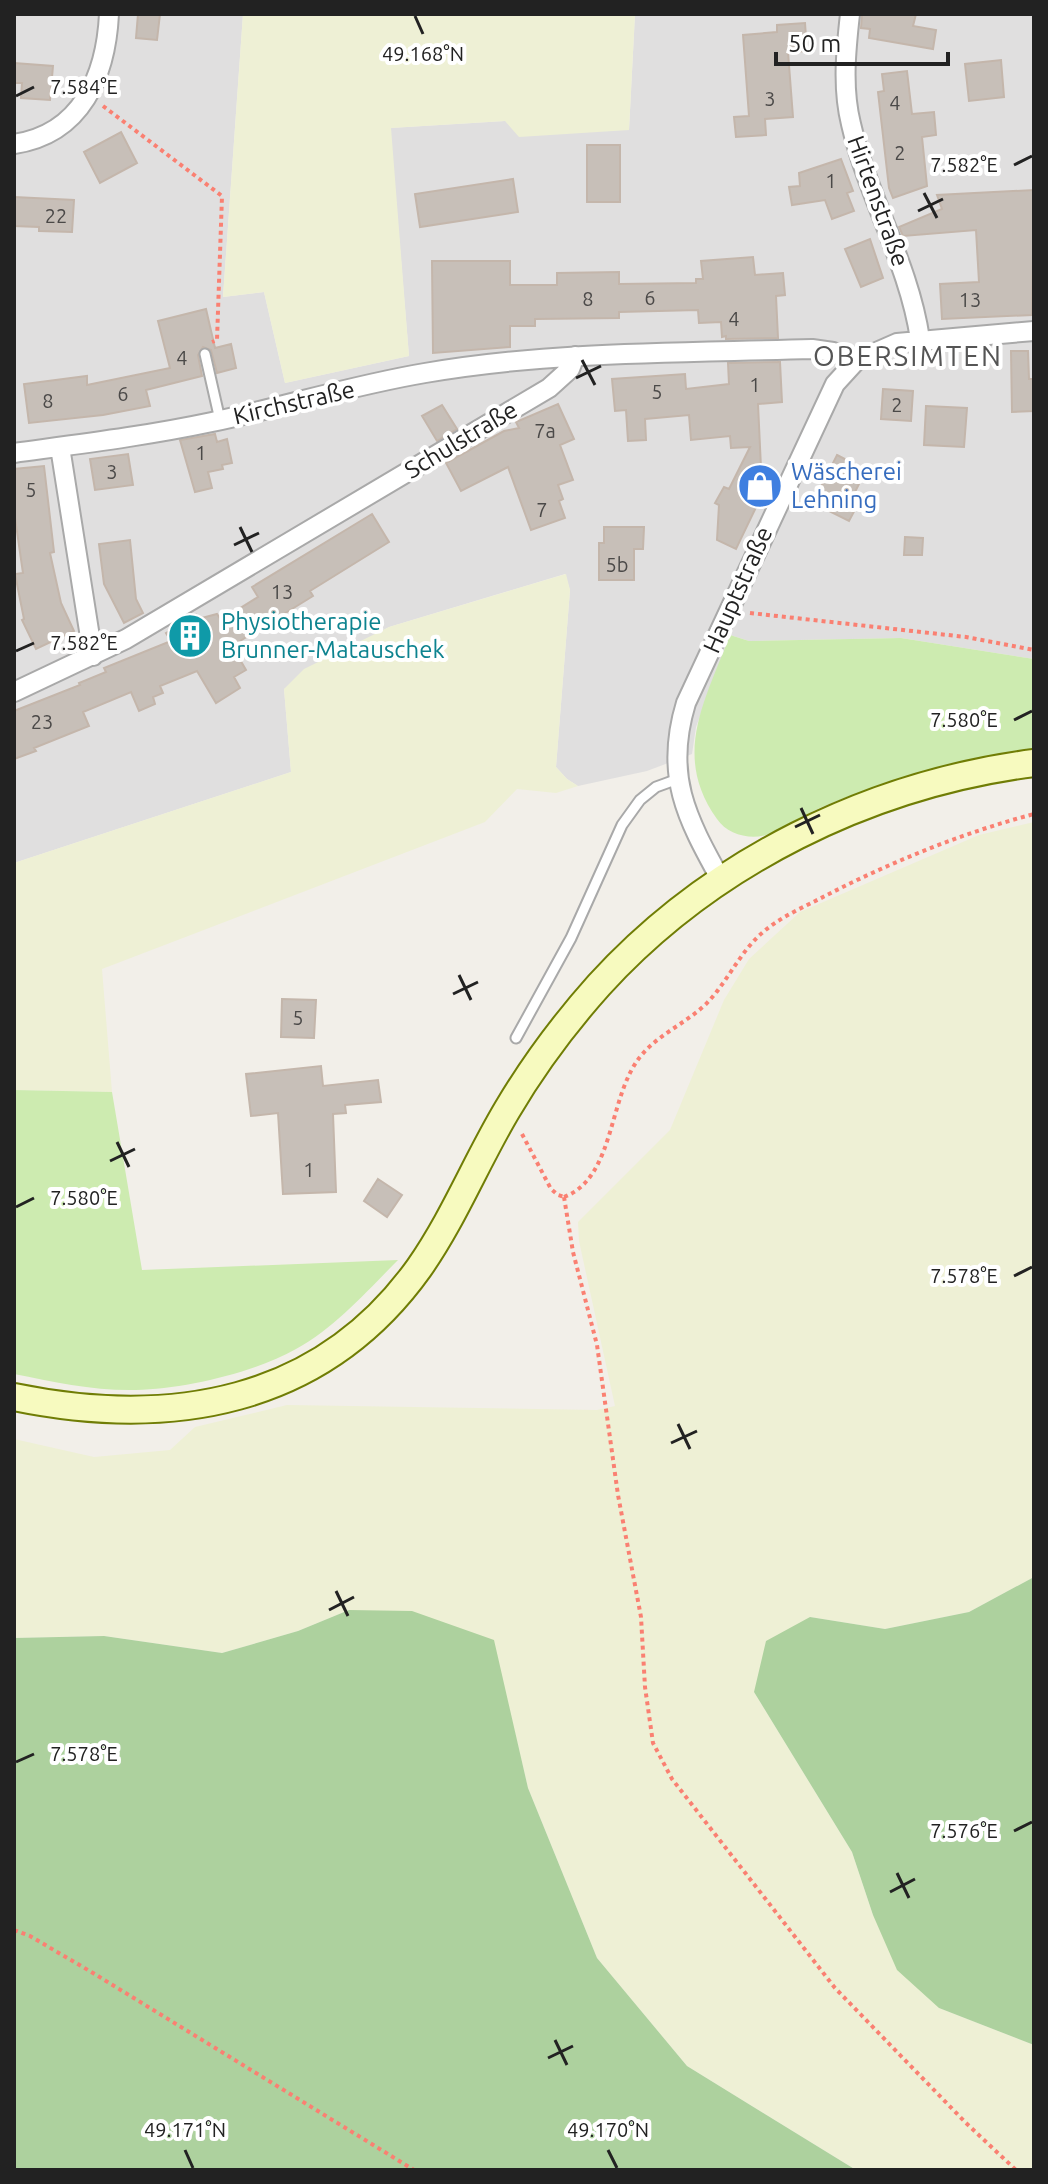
<svg xmlns="http://www.w3.org/2000/svg" width="1048" height="2184" font-family="Ubuntu,sans-serif">
<rect width="100%" height="100%" fill="#f2efe9"/>
<!-- residential -->
<path fill="#e0dfdf" d="M14,14h229l-20,283 41,-5 21,91 124,-27 -19,-228 115,-7 124,9 6,-116h399v645l-133,-21 -152,3 -19,-6 -34,92 -4,27 -45,17 -69,15 -11,-7 -11,-12 14,-177 -5,-16 -176,53 -105,62 7,83 -277,91z"/>
<!-- farmland -->
<path fill="#eef0d5" d="M243,14h392l-6,116 -110,7 -14,-16 -114,7 18,228 -124,27 -21,-91 -41,5z
M566,574l4,16 -14,177 11,12 11,7 -22,7 -39,-4 -32,33 -383,147 10,123 -98,-2v-227l277,-91 -7,-83 20,-20 85,-42z
M1034,822v755l-65,35 -84,17 -75,-12 -56,75 98,160 21,63 66,93 95,37v125h-178l-169,-104 -90,-108 -69,-170 -35,-148 -144,-30 -51,21 -76,22 -118,-17 -90,2v-199l80,18 76,-7 25,-23 92,-22 310,5 18,-4 -36,-165 -1,-19 92,-92 54,-130 25,-41 51,-47 179,-77z"/>
<!-- grass -->
<path fill="#cdebb0" d="M730,635l19,6 152,-3 133,21v93c-42,7 -85,13 -126,24 -27,8 -55,18 -81,29 -21,8 -40,23 -61,30 -17,5 -39,-1 -49,-16 -46,-64 -11,-120 13,-184z
M14,1090l98,2 30,178 256,-10c-32,32 -62,67 -102,89 -42,24 -112,40 -160,41 -41,1 -82,-8 -122,-16z"/>
<!-- forest -->
<path fill="#add19e" d="M1034,1577v468l-95,-37 -42,-38 -24,-55 -21,-63 -98,-160 12,-51 44,-24 75,12 84,-17z
M349,1610l63,1 82,29 34,148 69,170 90,108 169,104h-842v-532l90,-2 118,17 76,-22z"/>
<!-- building -->
<path fill="#c7bfb8" stroke="#c4b6ab" stroke-width="2" d="M138,14h22l-3,26 -21,-2z
M862,14h54l-3,12 23,4 -3,19 -64,-11 1,-9 -9,-1z
M805,23l2,28 -19,1 5,65 -28,2 1,16 -30,2 -2,-20 15,-1 -6,-81 34,-3v-7z
M1001,60l3,37 -35,4 -4,-37z
M14,63l39,3 -3,34 -29,-2 1,-15h-8z
M907,71l5,43 22,-2 2,23 -14,2 5,49 -34,12 -4,-10 -11,-96 6,-1 -2,-17z
M121,132l16,31 -37,20 -16,-31z
M587,145h33v57h-33z
M841,159l12,32 -6,2 7,18 -22,8 -7,-19 -33,5 -3,-18 11,-1 -1,-13z
M513,179l5,33 -98,15 -5,-33z
M1034,190l-2,125 -90,4 -2,-35 39,-2 -3,-52 -73,6 -4,-9 43,-18 -5,-14z
M14,197l60,3 -2,32 -33,-1v-4l-25,-1z
M870,239l13,39 -22,9 -16,-38z
M753,257l2,18 28,-2 2,22 -9,1 2,42 -52,1v-3l-4,1 -1,-15 -22,1 -1,-13 -79,2v6l-84,1v7h-25v21l-77,6 -1,-92h78v24h47v-12l62,-1v12l77,-1v-4h7l-2,-18z
M206,309l9,39 16,-4 5,24 -19,5 -6,-23 -8,-3 -5,8 4,21 -56,14 4,16 -47,9 -74,8 -5,-39 63,-8v9l83,-17 -12,-47z
M1011,351h17l1,28h5v32l-22,1z
M780,362l2,40 -24,2 3,64 11,6 -36,75 -19,-9 2,-35 -4,-2 9,-16 5,2 21,-42 -19,1 -1,-12 -39,4 -2,-25 -44,4 1,21 -18,1 -2,-31 -11,1 -3,-32 73,-5 1,15 43,-5 -1,-21z
M883,389l30,2 -2,30 -30,-2z
M558,404l16,35 -14,6 13,35 -15,5 5,14 -4,2 6,17 -34,12 -23,-63 -47,24 -15,-28 58,-32 15,-3 -3,-6z
M442,405l15,24 -20,12 -15,-25z
M926,406l41,2 -3,39 -40,-2z
M215,434l2,8 10,-3 5,24 -10,2 1,4 -15,3 4,16 -17,4 -15,-52z
M128,454l5,31 -38,5 -5,-31z
M837,455l29,15 -15,30 7,4 -9,17 -36,-18z
M44,466l10,86 -4,1 11,50 13,28 -38,18 -14,-29 2,-1 -9,-45 8,-1 -9,-62v-42z
M372,514l17,28 -79,49 3,5 -81,50 14,24 -12,7 6,11 -24,15 -19,-32 -37,15 3,7 -10,4 2,7 -16,7 -8,-19 -48,20 6,14 -55,22 2,3 -22,8v-48l66,-26 -1,-2 27,-11 -2,-4 67,-27 -5,-8 30,-18 2,4 19,-5 4,6 37,-23 -6,-10z
M604,527h40l-1,22h-9v31h-35v-37h5z
M905,537l18,1 -1,17h-18z
M130,540l6,59 7,14 -19,10 -20,-39 -5,-40z
M282,999l34,1 -2,38 -33,-1z
M321,1066l2,20 55,-6 3,22 -36,3 1,8 -13,1 3,78 -53,2 -5,-81 -27,3 -5,-42z
M378,1179l24,16 -15,22 -23,-16z"/>
<g fill="none" stroke-linecap="round" stroke-linejoin="round">
<!-- service casing -->
<g stroke="#a9a9a9" stroke-width="13">
<path id="service" d="M205,354l15,66
M516,1038l55,-100 51,-113 18,-25 16,-13 22,-8"/>
</g>
<!-- minor casing -->
<g stroke="#a9a9a9" stroke-width="22">
<path id="minor" d="M850,14c-4,36 -8,74 1,110 17,74 58,140 69,215
M14,144c68,-10 92,-69 95,-130
M60,447l33,209
M14,453c66,-9 132,-17 198,-31 71,-15 141,-37 213,-49 127,-22 258,-20 387,-24l21,3 23,9
M14,692l112,-53 423,-251 21,-19 5,-13
M721,880c-35,-63 -57,-105 -35,-177l149,-319 21,-23 41,-18 137,-12"/>
</g>
<!-- secondary casing -->
<g stroke="#707d05" stroke-width="30">
<path id="secondary" d="M14,1397c156,32 307,8 405,-129 35,-50 57,-106 88,-158 26,-44 58,-87 92,-125 112,-123 271,-201 435,-222"/>
</g>
<!-- path -->
<path stroke="#fa8072" stroke-width="4" stroke-dasharray="4 4" stroke-linecap="butt" d="M103,106l119,90 -5,144 -5,2
M750,613l216,24 68,13
M522,1134l29,55 7,6 6,2
M564,1197l9,55 24,93 21,150 23,122 4,70 8,56 19,36 163,209 131,135 50,47
M564,1197c51,-19 44,-100 76,-140 17,-22 45,-33 66,-53 21,-21 33,-51 56,-71 18,-16 42,-26 63,-37 66,-34 137,-63 209,-82
M14,1930l16,6 63,37 321,197"/>
<!-- service -->
<use href="#service" stroke="#fff" stroke-width="9"/>
<!-- minor -->
<use href="#minor" stroke="#fff" stroke-width="18"/>
<!-- secondary -->
<use href="#secondary" stroke="#f7fabf" stroke-width="26"/>
</g>
<!-- ticks -->
<path fill="none" stroke="#222" stroke-width="3" d="M415,16l8,18M16,96l18,-9M1014,165l18,-9M924,193l13,25M918,211l25,-12M582,360l13,25M576,378l25,-12M240,527l12,25M234,545l25,-12M16,651l18,-8M1014,720l18,-9M801,808l12,26M795,827l25,-12M459,975l12,25M453,994l25,-12M117,1142l12,25M110,1161l25,-12M16,1207l18,-9M1014,1276l18,-9M678,1424l12,25M671,1443l26,-12M336,1591l12,25M329,1610l25,-13M16,1762l18,-8M1014,1831l18,-9M897,1873l12,25M890,1892l25,-13M555,2040l12,25M548,2058l25,-12M185,2150l8,18M608,2150l9,18"/>
<!-- icons -->
<defs>
<g id="shop-disc" transform="scale(2.3)"><circle r="9.5" fill="#3f7fe0" stroke="#fff"/><path d="M-5-2.5h2.3a2.7 3.5 0 0 1 5.4 0H5L5.5 6h-11ZM-1.5-2.5h3a1.5 2.3 0 0 0-3 0Z" fill="#fff"/></g>
<g id="building-disc" transform="scale(2.3)"><circle r="9.5" fill="#0f9aa8" stroke="#fff"/><path d="M-4-6H4V6H1V3H-1V6H-4ZM-2.5-4.3h1.7v1.8h-1.7ZM.8-4.3h1.7v1.8H.8ZM-2.5-1h1.7V.8h-1.7ZM.8-1h1.7V.8H.8Z" fill="#fff"/></g>
</defs>
<g fill-rule="evenodd">
<use href="#shop-disc" x="760" y="486"/>
<use href="#building-disc" x="190" y="636"/>
</g>
<g text-anchor="middle" stroke-width="8" stroke-linejoin="round" paint-order="stroke">
<!-- number labels -->
<g font-size="20" fill="#4b4948">
<text x="770" y="106">3</text>
<text x="895" y="110">4</text>
<text x="900" y="160">2</text>
<text x="831" y="188">1</text>
<text x="56" y="223">22</text>
<text x="650" y="305">6</text>
<text x="588" y="306">8</text>
<text x="970" y="307">13</text>
<text x="734" y="326">4</text>
<text x="182" y="365">4</text>
<text x="755" y="392">1</text>
<text x="657" y="399">5</text>
<text x="123" y="401">6</text>
<text x="48" y="408">8</text>
<text x="897" y="412">2</text>
<text x="545" y="438">7a</text>
<text x="201" y="460">1</text>
<text x="112" y="479">3</text>
<text x="31" y="497">5</text>
<text x="542" y="517">7</text>
<text x="617" y="572">5b</text>
<text x="282" y="599">13</text>
<text x="42" y="729">23</text>
<text x="298" y="1025">5</text>
<text x="309" y="1177">1</text>
</g>
<!-- street labels -->
<g font-size="24" fill="#222" stroke="#fff">
<text transform="translate(878 201) rotate(70)" y="8">Hirtenstraße</text>
<text transform="translate(294 403) rotate(-13)" y="8">Kirchstraße</text>
<text transform="translate(461 440) rotate(-31)" y="8">Schulstraße</text>
<text transform="translate(738 590) rotate(-66)" y="8">Hauptstraße</text>
</g>
<!-- shop labels -->
<g font-size="24" fill="#366cbe" stroke="#fff" text-anchor="start">
<text x="791" y="480">Wäscherei<tspan x="791" dy="28">Lehning</tspan></text>
</g>
<!-- culture labels -->
<g font-size="24" fill="#0d838f" stroke="#fff" text-anchor="start">
<text x="221" y="630">Physiotherapie<tspan x="221" dy="28">Brunner-Matauschek</tspan></text>
</g>
<!-- quarter labels -->
<g font-size="28" letter-spacing="2" fill="#555" stroke="#fff">
<text x="908" y="366">OBERSIMTEN</text>
</g>
</g>
<g font-size="20" text-anchor="middle" fill="#222" stroke="#fff" stroke-width="8" stroke-linejoin="round" paint-order="stroke">
<text x="423" y="61">49.168°N</text>
<text x="84" y="94">7.584°E</text>
<text x="964" y="172">7.582°E</text>
<text x="84" y="650">7.582°E</text>
<text x="964" y="727">7.580°E</text>
<text x="84" y="1205">7.580°E</text>
<text x="964" y="1283">7.578°E</text>
<text x="84" y="1761">7.578°E</text>
<text x="964" y="1838">7.576°E</text>
<text x="185" y="2137">49.171°N</text>
<text x="608" y="2137">49.170°N</text>
</g>
<!-- border -->
<rect width="1048" height="2184" fill="none" stroke="#222222" stroke-width="32"/>
<!-- scale -->
<path d="M776 52v12h172v-12" fill="none" stroke="#222222" stroke-width="4"/>
<text x="788" y="52" font-size="24" fill="#222222" stroke="#ffffff" stroke-width="6" paint-order="stroke">50 m</text>
</svg>
